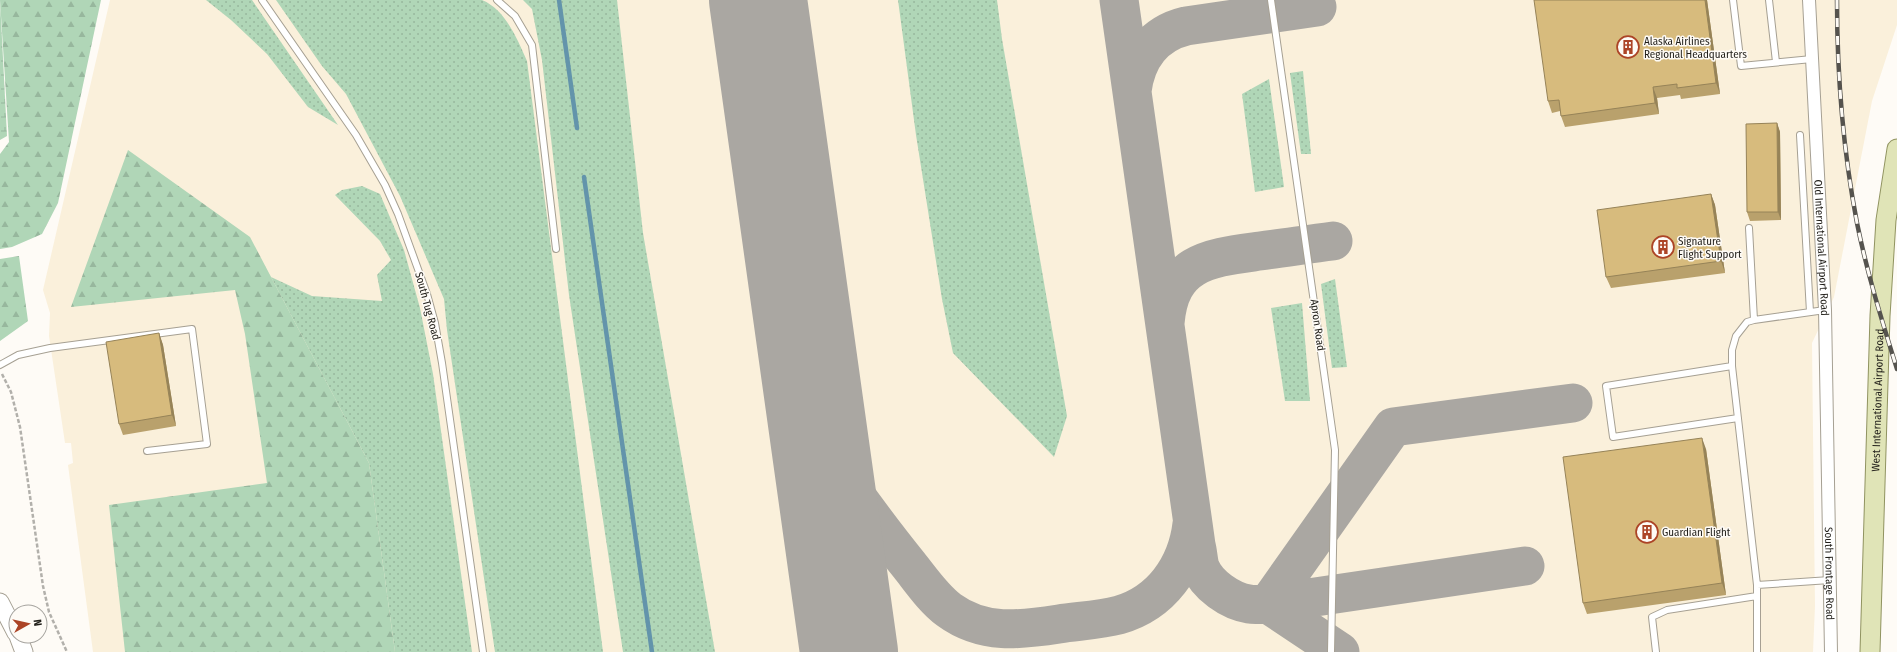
<svg xmlns="http://www.w3.org/2000/svg" width="1897" height="652" font-family="'Fira Sans Condensed',sans-serif">
<defs>
<pattern id="grass-dots" width="8" height="8" patternUnits="userSpaceOnUse"><rect width="8" height="8" fill="#b0d6b7"/><path d="M2 2h.1M6 6h.1" fill="none" stroke="#97b79d" stroke-width="1.8" stroke-linecap="round"/></pattern>
<pattern id="forest-firs" width="22" height="20" patternUnits="userSpaceOnUse"><rect width="22" height="20" fill="#b0d6b7"/><path d="M5 1l3.5 6h-7zM16 11l3.5 6h-7z" fill="#97b79d"/></pattern>
<pattern id="wetland-marsh" width="20" height="14" patternUnits="userSpaceOnUse"><rect width="20" height="14" fill="#b0d6b7"/><path d="M1 5h8M5 5V1M11 12h8M15 12V8" fill="none" stroke="#97b79d"/></pattern>
</defs>
<rect width="100%" height="100%" fill="#fefbf6"/>
<!-- built -->
<path fill="#faf0db" d="M110,0h1787v25l-25,76 -38,196 -22,46 3,263 -2,46h-1720l-25,-187 5,-2 -2,-20h-6l-16,-107 1,-23 -7,-23z"/>
<!-- grass -->
<path fill="url(#grass-dots)" d="M206,0h46l86,125 -30,-18 -41,-53 -36,-34z
M276,0h206c24,10 35,39 45,61l76,591h-108l-48,-322 -3,-31 -44,-103 -54,-102 -24,-28z
M523,0h94l26,233 72,419h-92l-54,-357 -27,-235 -10,-51z
M898,0h99l5,39 65,377 -13,41 -101,-104 -11,-54 -26,-164z
M1303,71l8,83h-10l-11,-81z
M1269,79l15,108 -29,5 -13,-98z
M362,186l18,8 24,56 16,58 13,66 39,278h-77l-26,-189 -98,-186 41,19 70,5 -5,-26 14,-15 -11,-19 -45,-46 7,-5z
M1335,279l12,88 -15,1 -11,-84z
M1302,303l8,98h-25l-14,-93z"/>
<!-- forest -->
<path fill="url(#forest-firs)" d="M0,0h101l-43,203 -16,31 -30,13 -12,2v-95l9,-12z
M128,150l122,87 119,226 26,189h-270l-16,-147 158,-22 -22,-149 -10,-44 -164,17z
M19,256l9,65 -28,20v-82z"/>
<!-- wetland -->
<path fill="url(#wetland-marsh)" d="M0,0l7,136 -7,4z"/>
<g fill="none" stroke-linecap="round" stroke-linejoin="round">
<!-- stream -->
<path stroke="#6394ab" stroke-width="4.5" d="M559,0l18,128
M584,177l68,475"/>
<!-- taxiway -->
<path stroke="#aaa7a2" stroke-width="39" d="M1119,0l77,545c2,7 2,15 4,22 7,18 30,34 49,37 6,1 13,0 19,0l257,-38
M1132,91c4,-33 21,-57 54,-65l131,-19
M1165,323c5,-62 45,-65 95,-72 24,-3 49,-7 73,-10
M822,448c28,40 56,79 87,117 12,15 24,33 40,45 34,25 71,20 110,14 20,-3 41,-4 60,-9 42,-12 68,-48 73,-91
M1268,604l125,-177 180,-24
M1268,604l72,48"/>
<!-- runway -->
<path stroke="#aaa7a2" stroke-width="98" d="M758,0l91,652"/>
<!-- lane casing -->
<g stroke="#a6a093" stroke-width="8">
<path id="lane" d="M262,0l94,135 29,50 13,29 29,80 8,29 7,40 41,289
M497,0l18,16 17,29 24,204
M1271,0l64,450 -4,202
M1733,0l8,66 71,-7
M1769,0l7,62
M1800,135l10,177
M1749,228l5,92
M0,365l18,-10 32,-7 142,-19 15,115 -60,7
M1732,366l-126,20 7,51 125,-19
M1757,585l73,-5
M1656,652l-4,-35 15,-7 90,-14
M1757,652v-67l-25,-219v-16l4,-14 11,-14 7,-2 71,-10"/>
</g>
<!-- street casing -->
<g stroke="#a6a093" stroke-width="14">
<g id="street">
<path id="s1" d="M1809,0l16,310 6,342"/>
</g>
</g>
<!-- secondary casing -->
<g stroke="#a6a093" stroke-width="19">
<path id="secondary" d="M0,602l16,31
M18,636l6,16"/>
</g>
<!-- primary casing -->
<g stroke="#909360" stroke-width="21">
<g id="primary">
<path id="s2" d="M1870,652l10,-336 6,-96 11,-71"/>
</g>
</g>
<!-- path -->
<path stroke="#b2b0ab" stroke-width="2.5" stroke-dasharray="4 2" stroke-linecap="butt" d="M2,374l9,18 9,35 23,159 6,26 18,40"/>
<!-- lane -->
<use href="#lane" stroke="#fff" stroke-width="6"/>
<!-- street -->
<use href="#street" stroke="#fff" stroke-width="12"/>
<!-- secondary -->
<use href="#secondary" stroke="#fff" stroke-width="17"/>
<!-- primary -->
<use href="#primary" stroke="#e0e4b7" stroke-width="19"/>
<!-- rail casing -->
<g stroke="#55534e" stroke-width="4.5">
<path id="rail" d="M1837,0c0,74 6,150 20,223 10,50 25,98 40,146"/>
</g>
<!-- rail -->
<use href="#rail" stroke="#fefbf6" stroke-width="3" stroke-dasharray="9" stroke-linecap="butt"/>
</g>
<!-- wall -->
<path fill="#b9a16c" d="M1707,0l13,94 -39,5 -1,-4 -23,3 2,16 -94,13 -4,-11 -1,-5 -8,2 -4,-12z
M1777,123l3,9 1,88 -31,1 -3,-9z
M1711,194l4,11 10,68 -114,15 -5,-11z
M159,333l4,12 13,81 -53,9 -4,-11z
M1706,449l20,146 -139,19 -4,-11z"/>
<!-- shaded-wall -->
<path fill="#968358" d="M1705,0h2l13,94 -4,-11z
M1653,87l4,11 2,16 -4,-11z
M1777,123l3,9 1,88 -3,-8z
M1711,194l4,11 10,68 -4,-12z
M159,333l4,12 13,81 -4,-11z
M1702,438l4,11 20,146 -4,-12z"/>
<!-- building -->
<path fill="#d7bb7d" stroke="#968358" d="M1534,0h171l11,83 -39,5v-4l-24,3 2,16 -94,13 -2,-16 -11,1z
M1777,123l1,89h-31l-1,-88z
M1711,194l10,67 -115,16 -9,-67z
M159,333l13,82 -53,9 -13,-82z
M1702,438l20,145 -139,20 -20,-146z"/>
<!-- icons -->
<defs>
<g id="building-ring" transform="scale(1.15)"><circle r="9.5" fill="#fefbf6" stroke="#ac4426" stroke-width="1.5"/><path d="M-4-6H4V6H1V3H-1V6H-4ZM-2.5-4.3h1.7v1.8h-1.7ZM.8-4.3h1.7v1.8H.8ZM-2.5-1h1.7V.8h-1.7ZM.8-1h1.7V.8H.8Z" fill="#ac4426"/></g>
</defs>
<g fill-rule="evenodd">
<use href="#building-ring" x="1628" y="47"/>
<use href="#building-ring" x="1663" y="247"/>
<use href="#building-ring" x="1647" y="532"/>
</g>
<g text-anchor="middle" stroke-width="3" stroke-linejoin="round" paint-order="stroke">
<!-- poi labels -->
<g font-size="11" fill="#201e19" stroke="#fefbf6" text-anchor="start">
<text x="1644" y="45">Alaska Airlines<tspan x="1644" dy="13">Regional Headquarters</tspan></text>
<text x="1678" y="245">Signature<tspan x="1678" dy="13">Flight Support</tspan></text>
<text x="1662" y="536">Guardian Flight</text>
</g>
<!-- street labels -->
<g font-size="11" fill="#201e19" stroke="#fefbf6">
<text dy="4" stroke="none"><textPath href="#s1" startOffset="248">Old International Airport Road</textPath></text>
<text transform="translate(428 306) rotate(75)" y="4">South Tug Road</text>
<text transform="translate(1318 325) rotate(82)" y="4">Apron Road</text>
<text dy="4" stroke="none"><textPath href="#s2" startOffset="252">West International Airport Road</textPath></text>
<text dy="4" stroke="none"><textPath href="#s1" startOffset="574">South Frontage Road</textPath></text>
</g>
</g>
<!-- north arrow -->
<g transform="translate(28 624) rotate(82)"><circle r="19" fill="#fefbf6" stroke="#a5a39e"/>
<path d="M0-3L7 15L0 10L-7 15Z" fill="#ac4426"/>
<text y="-6" font-size="11" font-weight="bold" text-anchor="middle" fill="#201e19">N</text>
</g>
</svg>
